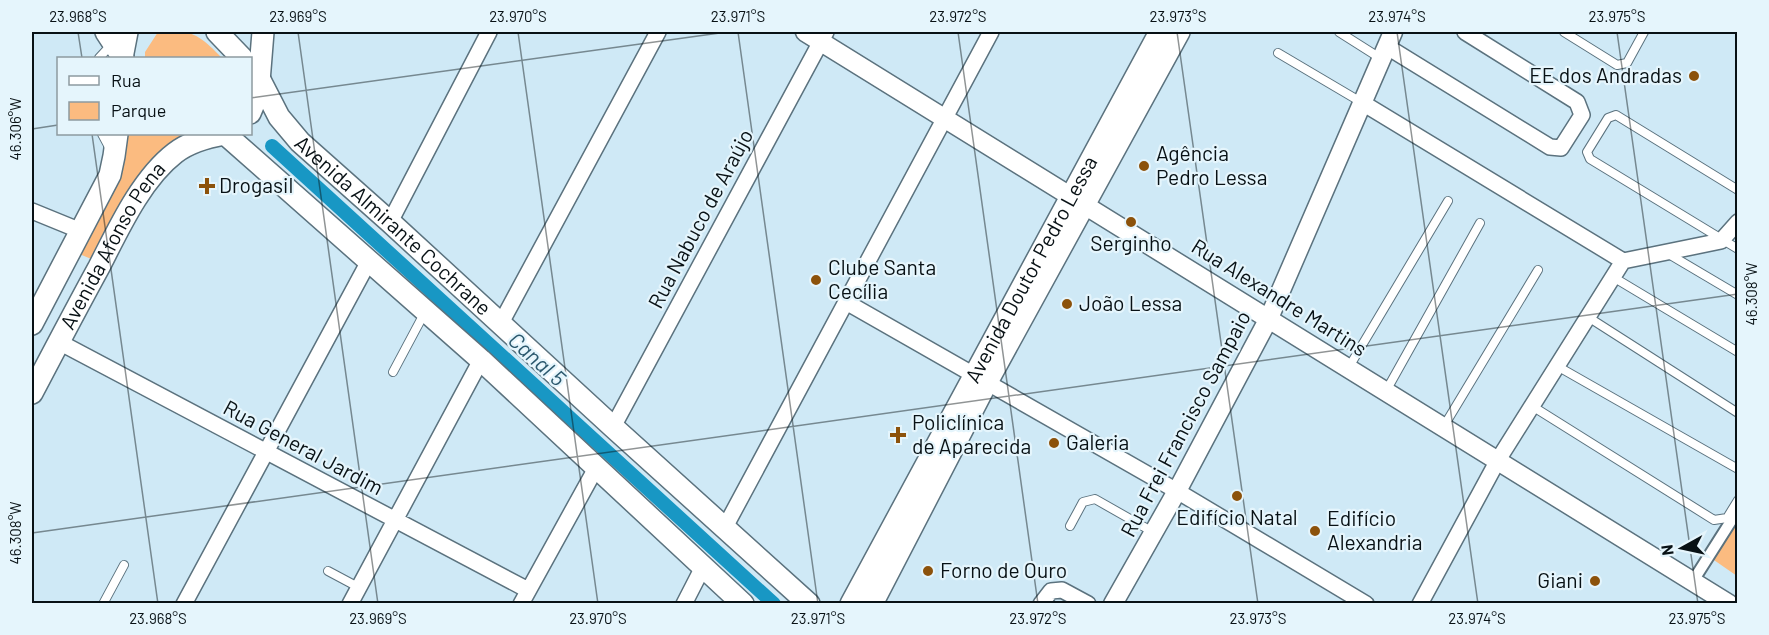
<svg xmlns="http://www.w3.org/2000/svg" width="1769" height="635" font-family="Barlow,sans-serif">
<rect width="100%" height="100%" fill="#cfe9f6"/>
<!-- green -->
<path fill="#fbbb80" d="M158,32c32,-5 43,4 64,26h-77v-6z
M124,134h65l-93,127 -19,-8z
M1737,519v57l-26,-18z"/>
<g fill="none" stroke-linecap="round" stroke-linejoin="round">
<!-- canal -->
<path stroke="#1897c4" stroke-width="14" d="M272,146l502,458"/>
<!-- service casing -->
<g stroke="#5b727e" stroke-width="10">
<path id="service" d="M1339,32l41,26
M1564,32l53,33 10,-2 17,-31
M1278,53l83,49
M99,58l13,-14
M102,134l7,13
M1738,190l-122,-75 -8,3 -21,34 3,7 148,90
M1667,253l71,42
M1613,277l125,75
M1588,317l150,96
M1557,366l181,103
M1349,367l99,-166
M393,372l32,-60
M1386,391l94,-168
M1532,406l182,114 13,-2 11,-18
M1444,426l94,-156
M1070,526l13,-24 12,-3 58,33
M328,571l30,16
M103,604l21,-39"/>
</g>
<!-- pedestrian casing -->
<g stroke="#5b727e" stroke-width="14">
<path id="pedestrian" d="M1693,581l45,-71"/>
</g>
<!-- minor casing -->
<g stroke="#5b727e" stroke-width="18">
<path id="minor" d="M1386,46l164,101 11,1 21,-33 -5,-13 -112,-70
M1361,102l262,159
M32,211l49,20
M390,222l99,-190
M846,302l331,189 189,113
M501,323l157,-291
M59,342l469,248
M613,427l213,-395
M724,529l267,-497
M184,604l185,-343
M350,604l131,-244
M521,604l75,-136
M684,604l19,-37
M1041,604l10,-13 11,-1 26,14
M1420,604l78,-144 125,-199 98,-20 17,-19"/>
</g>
<!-- tertiary casing -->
<g stroke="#5b727e" stroke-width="21">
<path id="tertiary" d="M805,32l924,572
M1113,604l64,-113 92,-173 124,-286"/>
</g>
<!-- secondary casing -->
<g stroke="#5b727e" stroke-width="24">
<g id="secondary">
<path d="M106,32l17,26"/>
<path d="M217,32l25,26"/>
<path d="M122,58l5,-26"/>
<path id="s1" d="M250,69l10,11 19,37 21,25 90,80 223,205 196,177"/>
<path d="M250,113l8,-19 5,-62"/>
<path d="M225,134l256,226 262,244"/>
<path d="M32,324l78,-149 4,-19 3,-22"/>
<path id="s2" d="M32,393c22,-42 44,-84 67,-126 19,-37 42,-88 76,-114 14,-11 33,-16 50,-19"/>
<path id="s3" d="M851,604l309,-572"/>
<path d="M872,604l115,-222 192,-350"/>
</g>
</g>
<!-- service -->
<use href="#service" stroke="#fff" stroke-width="8"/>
<!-- pedestrian -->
<use href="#pedestrian" stroke="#fff" stroke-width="10"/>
<!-- minor -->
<use href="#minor" stroke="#fff" stroke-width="15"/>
<!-- tertiary -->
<use href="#tertiary" stroke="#fff" stroke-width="18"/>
<!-- secondary -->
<use href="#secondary" stroke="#fff" stroke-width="21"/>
</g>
<!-- ticks -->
<path fill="none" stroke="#081115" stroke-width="1.5" stroke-opacity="0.45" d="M78,32l4,26M298,32l80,572M518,32l80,572M738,32l80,572M958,32l80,572M1177,32l81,572M1397,32l81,572M1617,32l81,572M250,98l477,-66M32,129l26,-4M92,134l66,470M32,533l1706,-239"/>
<!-- markers -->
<g fill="#8c520b" stroke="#e5f5fc" stroke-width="2">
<circle cx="1694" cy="76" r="6"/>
<circle cx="1144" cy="166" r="6"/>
<path d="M204 177h6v6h6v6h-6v6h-6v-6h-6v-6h6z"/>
<circle cx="1131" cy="222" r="6"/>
<circle cx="816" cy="280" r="6"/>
<circle cx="1067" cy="304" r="6"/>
<path d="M895 426h6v6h6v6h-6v6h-6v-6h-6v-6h6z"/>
<circle cx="1054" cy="443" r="6"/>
<circle cx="1237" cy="496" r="6"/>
<circle cx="1315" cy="531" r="6"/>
<circle cx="928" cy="571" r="6"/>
<circle cx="1595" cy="581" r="6"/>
</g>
<g text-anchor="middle" stroke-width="4.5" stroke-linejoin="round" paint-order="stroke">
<!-- poi labels -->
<g font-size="21" fill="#081115" stroke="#e5f5fc" text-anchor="start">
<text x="1682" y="83" text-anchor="end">EE dos Andradas</text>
<text x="1156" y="161">Agência<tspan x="1156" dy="24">Pedro Lessa</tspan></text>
<text x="219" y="193">Drogasil</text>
<text x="1131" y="251" text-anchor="middle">Serginho</text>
<text x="828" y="275">Clube Santa<tspan x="828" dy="24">Cecília</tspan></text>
<text x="1079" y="311">João Lessa</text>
<text x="912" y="430">Policlínica<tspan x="912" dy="24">de Aparecida</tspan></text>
<text x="1066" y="450">Galeria</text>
<text x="1237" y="525" text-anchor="middle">Edifício Natal</text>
<text x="1327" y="526">Edifício<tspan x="1327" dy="24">Alexandria</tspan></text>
<text x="940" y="578">Forno de Ouro</text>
<text x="1583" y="588" text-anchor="end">Giani</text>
</g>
<!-- street labels -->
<g font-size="21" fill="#081115" stroke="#e5f5fc">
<text transform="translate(701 219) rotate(-62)" y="7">Rua Nabuco de Araújo</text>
<text dy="7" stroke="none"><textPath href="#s1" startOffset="214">Avenida Almirante Cochrane</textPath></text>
<text dy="7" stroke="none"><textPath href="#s2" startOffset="168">Avenida Afonso Pena</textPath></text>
<text dy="7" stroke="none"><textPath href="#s3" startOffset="380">Avenida Doutor Pedro Lessa</textPath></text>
<text transform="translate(1279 298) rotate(32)" y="7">Rua Alexandre Martins</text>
<text transform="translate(1186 424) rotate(-62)" y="7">Rua Frei Francisco Sampaio</text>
<text transform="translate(303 448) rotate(28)" y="7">Rua General Jardim</text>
</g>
<!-- water labels -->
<g font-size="22" font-style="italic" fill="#2c596e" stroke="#e5f5fc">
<text transform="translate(537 359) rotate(42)" y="8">Canal 5</text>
</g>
</g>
<!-- border -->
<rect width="1769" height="635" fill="none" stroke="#e5f5fc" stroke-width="66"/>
<!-- legend -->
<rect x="57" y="57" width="195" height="78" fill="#e5f5fc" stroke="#8d9aa0" stroke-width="1.5"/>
<rect x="69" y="76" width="30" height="9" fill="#ffffff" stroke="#8d9aa0" stroke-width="1.5"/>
<text x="111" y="87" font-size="18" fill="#081115">Rua</text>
<rect x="69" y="102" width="30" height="18" fill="#fbbb80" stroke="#8d9aa0" stroke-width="1.5"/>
<text x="111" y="117" font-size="18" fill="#081115">Parque</text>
<!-- north arrow -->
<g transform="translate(1682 548) rotate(262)" stroke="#e5f5fc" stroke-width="4.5" paint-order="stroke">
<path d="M0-4.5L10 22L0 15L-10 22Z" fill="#081115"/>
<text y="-9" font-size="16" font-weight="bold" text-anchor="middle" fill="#081115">N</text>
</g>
<rect x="33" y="33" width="1703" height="569" fill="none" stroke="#081115" stroke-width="2"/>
<g font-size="15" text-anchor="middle" fill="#081115">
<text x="78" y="22">23.968°S</text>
<text x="298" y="22">23.969°S</text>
<text x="518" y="22">23.970°S</text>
<text x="738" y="22">23.971°S</text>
<text x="958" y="22">23.972°S</text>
<text x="1178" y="22">23.973°S</text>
<text x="1397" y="22">23.974°S</text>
<text x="1617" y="22">23.975°S</text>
<text transform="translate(16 129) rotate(-90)" y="5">46.306°W</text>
<text transform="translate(1752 294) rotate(-90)" y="5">46.308°W</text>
<text transform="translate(16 533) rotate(-90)" y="5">46.308°W</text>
<text x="158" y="624">23.968°S</text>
<text x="378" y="624">23.969°S</text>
<text x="598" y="624">23.970°S</text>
<text x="818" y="624">23.971°S</text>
<text x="1038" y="624">23.972°S</text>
<text x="1258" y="624">23.973°S</text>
<text x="1477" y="624">23.974°S</text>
<text x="1697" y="624">23.975°S</text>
</g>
</svg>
